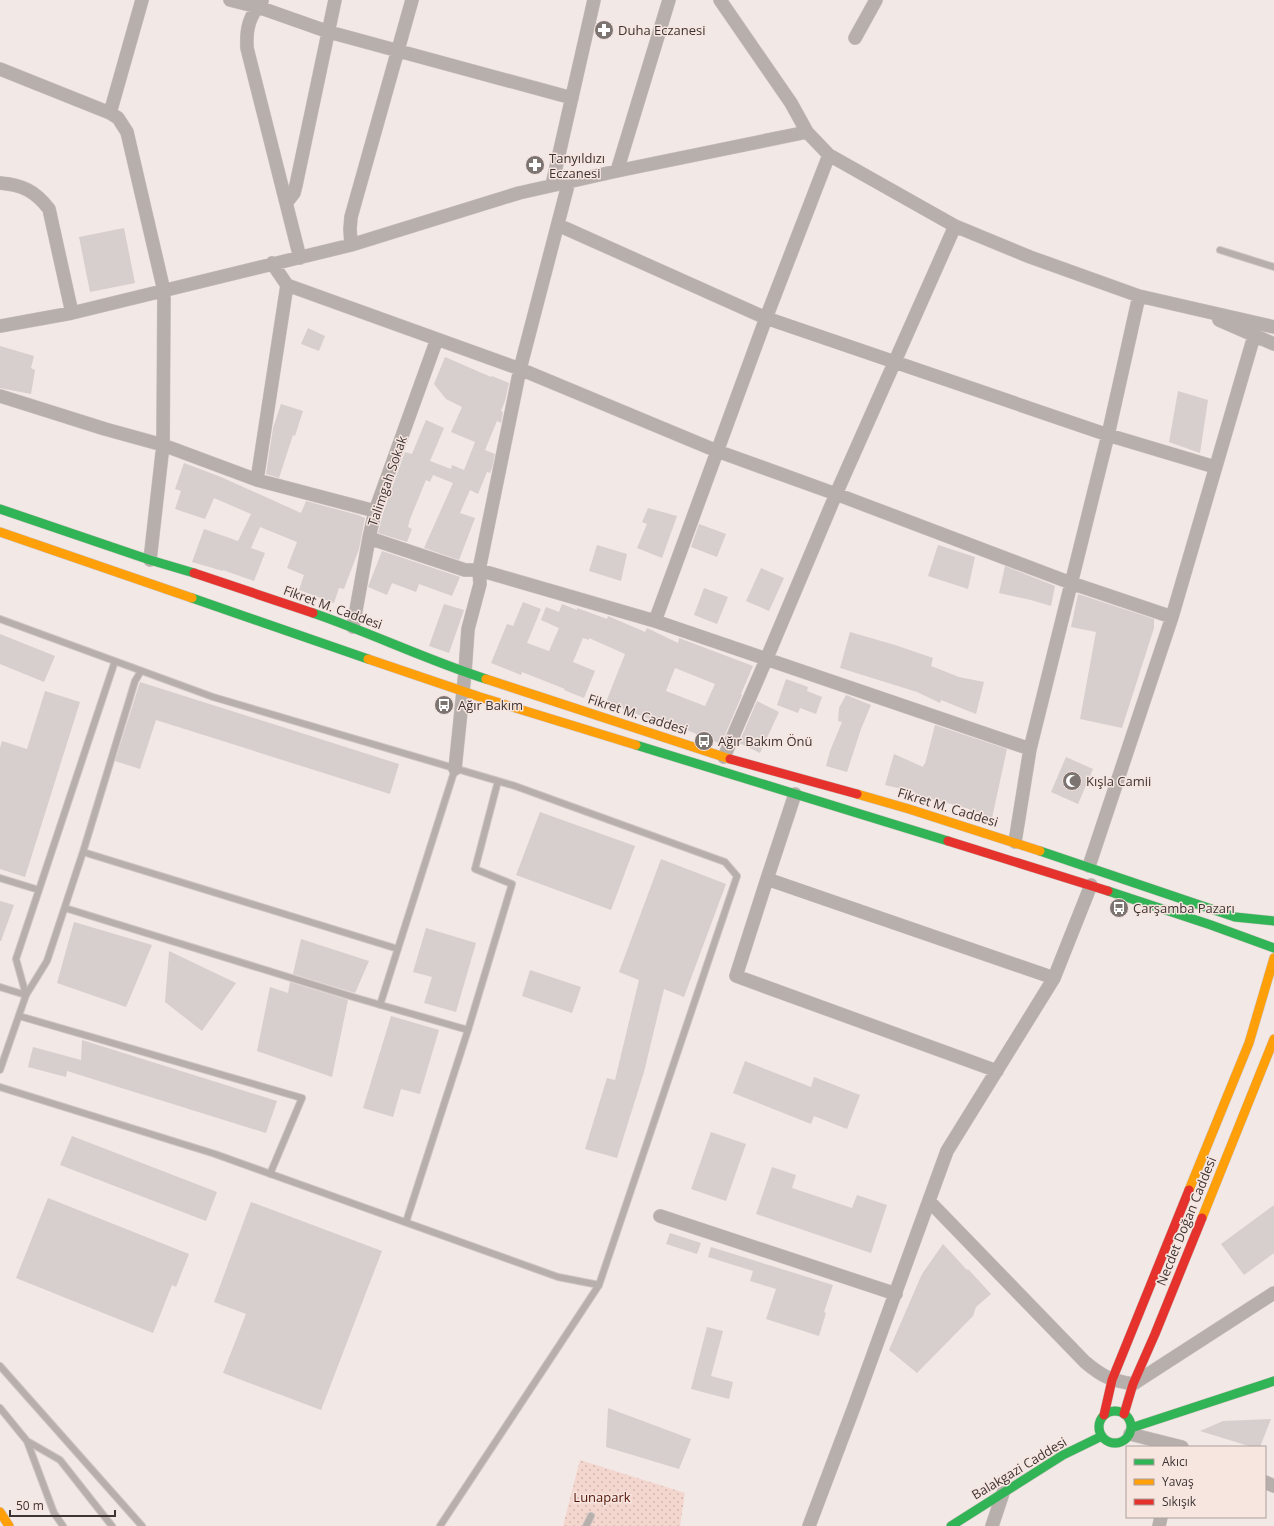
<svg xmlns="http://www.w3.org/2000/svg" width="1274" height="1526" font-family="'Open Sans',sans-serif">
<defs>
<pattern id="grass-dots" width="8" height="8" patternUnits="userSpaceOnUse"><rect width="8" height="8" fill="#f3d6ce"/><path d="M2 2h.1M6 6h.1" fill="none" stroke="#d1b8b1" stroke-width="1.8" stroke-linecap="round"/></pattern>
</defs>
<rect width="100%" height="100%" fill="#f2e8e5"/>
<!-- grass -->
<path fill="url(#grass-dots)" d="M580,1460l105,33 -5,33h-117z"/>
<!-- building -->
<path fill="#d7cfcd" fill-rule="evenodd" d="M124,228l11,55 -45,9 -11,-55z
M308,328l17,8 -6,15 -18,-7z
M0,346l34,10 -3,12 4,2 -4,24 -31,-6z
M445,357l46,20 1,-1 17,7 -4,18 -4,10 2,1 -2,11 -4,-2 -12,29 10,4 -3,14 -2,5 -3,-1 -9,22 -8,-4 -10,23 15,5 -16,42 -35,-12 29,-65 -20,-8 -3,7 -4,-2 -16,39 -2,8 4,2 -5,13 -29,-9 5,-20 22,-61 7,2 14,-34 18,8 -14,33 21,8 1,-4 12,5 11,-28 -24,-10 11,-25 -16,-8 -12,-15z
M1178,391l30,9 -8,53 -31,-11z
M281,404l22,7 -8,25 -2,-1 -14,43 -13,-4 7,-46z
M184,463l37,14 80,36 5,-12 52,14 7,3 -6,31 -15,40 -5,-1 -5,15 -35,-13 5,-15 -17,-7 10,-26 -37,-15 -9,21 14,5 -11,28 -31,-11v1l-31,-9 12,-33 34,12 13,-27 -37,-16 -9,21 -30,-10 6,-18 -6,-2z
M648,508l29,8 -15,42 -25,-10 10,-24 -5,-2z
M699,524l27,10 -9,23 -26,-10z
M597,545l30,9 -6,27 -32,-10z
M938,545l37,12 -7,32 -40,-13z
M382,551l78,26 -8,19 -33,-12 -3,8 -24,-9 -5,12 -19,-8z
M1005,566l50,20 -4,20 -20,-6 -32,-7z
M761,568l23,10 -15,33 -23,-10z
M704,588l24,9 -11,27 -23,-9z
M1078,594l76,25v9l-32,100 -42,-9 16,-87 -25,-5z
M523,602l18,7 -14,34 22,8 10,-23 -18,-8 5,-13 13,5 3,-8 15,6v-2l30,11 1,-3 37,16 2,-4 31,15 1,-5 74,28 -12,28 1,1 -18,42 -2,-1 -3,7 -35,-14v1l-29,-11 -1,2 -48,-19 19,-48 -36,-16v2l-6,-2 -10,24 22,9 -11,27 -20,-8 1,-1 -43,-17 -1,3 -30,-12 16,-39 6,2zM675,668l40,16 -10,22 -39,-15z
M444,604l20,6 -15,43 -20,-7z
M850,632l45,13 38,13 -2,8 28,11 25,5 -8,32 -35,-14 -1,3 -23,-11 -77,-24z
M0,634l55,22 -11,26 -44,-18z
M786,679l22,8 -1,4 15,6 -6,17 -16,-6 -2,5 -21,-8z
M140,682l259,82 -9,30 -234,-74 -16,49 -25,-8z
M45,691l35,11 -55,175 -25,-8v-121l2,-7 25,8z
M846,695l25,10 -10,24 -14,43 -21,-6 4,-15 12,-29 -4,-1 1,-13z
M757,701l22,11 -19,41 -21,-10z
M935,725l72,24 -15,69 -26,-10 -52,-14 1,-2 -30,-7 9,-31 29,13 1,-3h1z
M1066,757l27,12 -15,35 -27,-12z
M540,812l95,34 -24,64 -95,-35z
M661,859l65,25 -42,113 -20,-8 -20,83 -27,86 -32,-9 22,-71 8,2 24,-100 -20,-8z
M0,901l14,4 -13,36h-1z
M74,922l78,23 -26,62 -69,-24z
M426,928l50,15 -20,69 -32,-9 8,-26 -19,-5z
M301,939l68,22 -14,32 -62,-19z
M169,951l67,32 -34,48 -37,-29z
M530,970l51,17 -9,26 -50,-17z
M290,982l58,18 -16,77 -75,-26 13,-64 18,6z
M391,1016l48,14 -19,64 -19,-5 -8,28 -30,-9z
M82,1040l195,61 -11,32 -199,-62 -1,6 -38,-10 5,-20 48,13z
M745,1061l66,26 3,-10 46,18 -13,34 -33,-13 -3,8 -78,-31z
M711,1132l35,12 -20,57 -35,-12z
M72,1136l145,56 -11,29 -146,-56z
M772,1167l24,8 -4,13 60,20 5,-13 30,10 -16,48 -115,-39z
M48,1198l141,56 -13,33 -4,-2 -19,48 -137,-55z
M251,1202l131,49 -61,159 -98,-37 23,-59 -32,-12z
M1274,1205v48l-30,22 -23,-31z
M670,1233l31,10 -4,11 -31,-10z
M943,1244l24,26 1,-1 23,25 -15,13 -3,9 -56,57 -28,-23 33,-76z
M711,1247l122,38 -9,27 2,1 -7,23 -53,-17 10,-30 -26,-8 3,-10 -45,-14z
M707,1327l16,4 -12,45 22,6 -4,17 -38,-10z
M608,1408l83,31 -12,30 -73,-22z
M1271,1419l-11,28h-8l-52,-16 23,-10z"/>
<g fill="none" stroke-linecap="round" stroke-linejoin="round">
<!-- lane casing -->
<g stroke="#cdc5c2" stroke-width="8">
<path id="lane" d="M1220,250l54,17
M0,619l213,78 302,89 210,76 12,14 -138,409 -159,241
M83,852l315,97
M0,878l39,12
M65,908l288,89 115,33
M0,987l26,8
M26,995l-10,-36 99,-298
M380,1005l75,-236
M19,1016l283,82 -32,76
M0,1070l26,-75 21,-34 36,-109 52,-171 6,-10
M0,1087l215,67 343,123 41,8
M406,1222l62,-192 44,-146 -37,-15 23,-88
M0,1366l142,160
M0,1408l27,33 27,72 9,13
M27,1441l33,19 52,66
M586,1526l5,-10"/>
</g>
<!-- street casing -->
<g stroke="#cdc5c2" stroke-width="14">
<path id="street" d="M230,0l28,7 71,25 243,66
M720,0l71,103 16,29 22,23 126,71 75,31 109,39 135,31
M262,1c-13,16 -16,27 -15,47l53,210
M855,38l21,-38
M0,69l110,44 8,5 9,14 37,159 -1,154 -13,115
M110,113l32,-113
M617,171l52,-171
M0,183c23,2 35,8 49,26l23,104
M552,185l42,-185
M287,202l7,-9 2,-8 39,-185
M558,225l208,93 342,117 107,32
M351,245l-1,-16 1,-12 61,-217
M272,263l15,22 233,84 197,82 119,43 235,89 101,34
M1219,320l55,24
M0,326l72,-13 279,-68 168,-52 98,-22 190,-39
M0,396l105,33 58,16 94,35 118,31
M257,480l30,-195
M369,538l96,32h14l176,51 375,128 -15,93
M655,621l111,-303 63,-163
M353,627l16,-89 6,-27 62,-172
M1030,749l78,-314 31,-139
M724,757l42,-97 70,-166 119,-268
M455,769l10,-97 3,-43 12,-45 -1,-14 41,-201 49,-188
M795,794l-28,85 287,99
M1089,866l83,-249 82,-281
M767,879l-31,97 261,95
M929,1201l156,161c18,15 25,18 48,22l141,-91
M660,1216l236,78
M1130,1434l52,13
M1265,1482l9,4
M809,1526l45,-119 93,-256 107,-173 37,-93
M992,1526l11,-33
M1159,1526l2,-9"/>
</g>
<!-- fast casing -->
<g stroke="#cdc5c2" stroke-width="10">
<path id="fast" d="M0,509l150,51 44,13
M192,598l176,61
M313,613c58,20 114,47 173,66
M636,745l312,96
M1040,851l195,66 39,4
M1108,891l103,34 63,23
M1099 1427a16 16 0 1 1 32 0a16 16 0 1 1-32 0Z
M1131,1428l143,-47
M951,1526l112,-71 39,-19"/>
</g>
<!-- slow casing -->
<g stroke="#cdc5c2" stroke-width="10">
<path id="slow" d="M0,532l192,66
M368,659l112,38 156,48
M486,679l244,80
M857,794l52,15 131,42
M1189,1190l60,-147 25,-85
M1202,1218l72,-179
M0,1512l9,14"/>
</g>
<!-- jam casing -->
<g stroke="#cdc5c2" stroke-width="10">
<path id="jam" d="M194,573l119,40
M730,759l127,35
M948,841l160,50
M1124,1414l9,-30 22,-50 47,-116
M1104,1415l8,-35 77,-190"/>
</g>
<!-- lane -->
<use href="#lane" stroke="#b7afac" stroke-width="6"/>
<!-- street -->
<use href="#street" stroke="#b7afac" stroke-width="13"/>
<!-- fast -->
<use href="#fast" stroke="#30b455" stroke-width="9"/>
<!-- slow -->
<use href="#slow" stroke="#ff9f0a" stroke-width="9"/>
<!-- jam -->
<use href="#jam" stroke="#e5322d" stroke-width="9"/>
</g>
<!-- icons -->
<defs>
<g id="pharmacy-disc" transform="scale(1)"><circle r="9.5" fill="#7c7471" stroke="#f7e5e0"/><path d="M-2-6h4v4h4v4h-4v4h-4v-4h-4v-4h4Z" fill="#fff"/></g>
<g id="bus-disc" transform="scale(1)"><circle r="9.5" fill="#7c7471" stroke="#f7e5e0"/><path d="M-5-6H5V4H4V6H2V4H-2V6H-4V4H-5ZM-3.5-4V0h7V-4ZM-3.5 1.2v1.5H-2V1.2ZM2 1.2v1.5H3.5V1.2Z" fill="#fff"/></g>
<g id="mosque-disc" transform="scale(1)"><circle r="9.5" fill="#7c7471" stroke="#f7e5e0"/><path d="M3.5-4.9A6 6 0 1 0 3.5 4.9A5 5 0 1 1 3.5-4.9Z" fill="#fff"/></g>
</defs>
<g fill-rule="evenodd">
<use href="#pharmacy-disc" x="604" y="30"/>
<use href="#pharmacy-disc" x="535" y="165"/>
<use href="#bus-disc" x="444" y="705"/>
<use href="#bus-disc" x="704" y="741"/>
<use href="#mosque-disc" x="1072" y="781"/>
<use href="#bus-disc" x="1119" y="908"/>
</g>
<g text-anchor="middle" stroke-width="3" stroke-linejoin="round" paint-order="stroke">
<!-- poi labels -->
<g font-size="13" fill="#3c3533" stroke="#f7e5e0" text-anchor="start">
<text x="618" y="35">Duha Eczanesi</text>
<text x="549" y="163">Tanyıldızı<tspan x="549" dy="15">Eczanesi</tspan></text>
<text x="458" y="710">Ağır Bakım</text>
<text x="718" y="746">Ağır Bakım Önü</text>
<text x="1086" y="786">Kışla Camii</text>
<text x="1133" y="913">Çarşamba Pazarı</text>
</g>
<!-- street labels -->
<g font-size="13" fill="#3c3533" stroke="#f7e5e0">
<text transform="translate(387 481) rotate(-71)" y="5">Talimgah Sokak</text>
<text transform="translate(333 607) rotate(20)" y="5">Fikret M. Caddesi</text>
<text transform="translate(638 714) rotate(18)" y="5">Fikret M. Caddesi</text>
<text transform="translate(948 807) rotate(17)" y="5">Fikret M. Caddesi</text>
<text transform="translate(1186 1221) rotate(-68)" y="5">Necdet Doğan Caddesi</text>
<text transform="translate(1019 1468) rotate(-31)" y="5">Balakgazi Caddesi</text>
</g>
<!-- park labels -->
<g font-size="13" fill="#521405" stroke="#f7e5e0">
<text x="602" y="1502">Lunapark</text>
</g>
</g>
<!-- legend -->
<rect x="1126" y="1446" width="140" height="72" fill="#f7e5e0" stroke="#ac9f9b"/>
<rect x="1134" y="1459" width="20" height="6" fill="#30b455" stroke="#ac9f9b"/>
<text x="1162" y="1466" font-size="12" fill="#3c3533">Akıcı</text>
<rect x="1134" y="1479" width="20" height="6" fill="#ff9f0a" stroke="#ac9f9b"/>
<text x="1162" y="1486" font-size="12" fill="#3c3533">Yavaş</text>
<rect x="1134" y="1499" width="20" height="6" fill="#e5322d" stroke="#ac9f9b"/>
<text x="1162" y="1506" font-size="12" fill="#3c3533">Sıkışık</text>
<!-- scale -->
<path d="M10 1510v6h105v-6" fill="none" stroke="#3c3533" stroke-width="2"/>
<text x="16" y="1510" font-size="12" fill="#3c3533" stroke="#f7e5e0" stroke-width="3" paint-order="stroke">50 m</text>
</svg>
